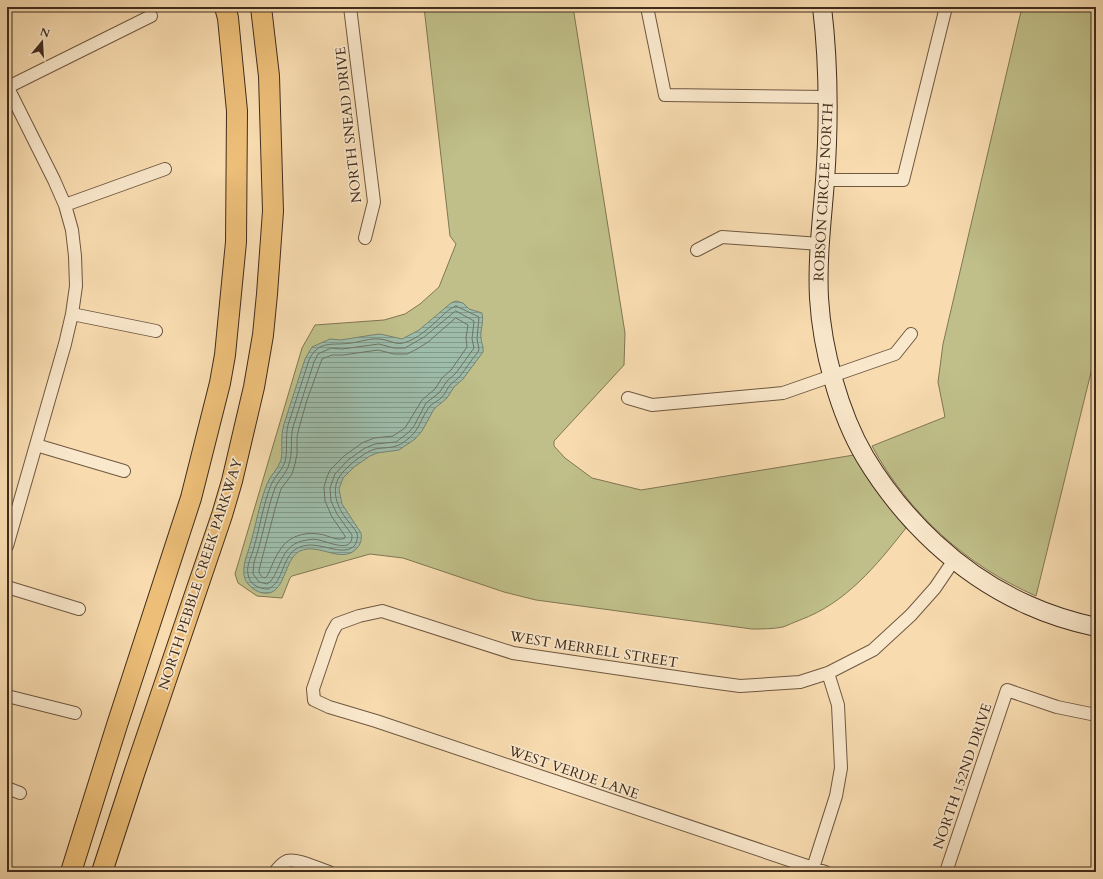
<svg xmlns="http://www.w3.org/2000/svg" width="1103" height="879" font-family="Cardo,serif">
<defs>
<pattern id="water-rules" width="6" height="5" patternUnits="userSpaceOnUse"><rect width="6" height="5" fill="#9dbcaa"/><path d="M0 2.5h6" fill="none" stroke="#82998a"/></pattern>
</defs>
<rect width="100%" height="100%" fill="#f8dcb0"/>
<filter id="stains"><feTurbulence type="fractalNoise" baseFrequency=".005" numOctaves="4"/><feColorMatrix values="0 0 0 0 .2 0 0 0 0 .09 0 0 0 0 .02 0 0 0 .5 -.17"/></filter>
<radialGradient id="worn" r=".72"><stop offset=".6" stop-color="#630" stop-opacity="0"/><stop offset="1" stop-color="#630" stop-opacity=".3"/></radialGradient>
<!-- grass -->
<path fill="#c0bf89" stroke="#807652" d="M424,7h149l52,326 -1,32 -70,76v5l11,12 27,20 49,12 213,-35 18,30 34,43c-30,38 -60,75 -106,92 -6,2 -11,5 -17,7 -10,2 -21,2 -31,2l-216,-29 -32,-8 -101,-34 -33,-4 -78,22 -2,2 -8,20 -25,-2 -19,-13 -3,-9 67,-226 13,-23 69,-5 21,-6 15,-10 19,-17 17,-43 -6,-8z
M1022,7h74v345l-60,244c-69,-30 -128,-83 -164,-150l73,-29 -7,-35 5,-38z
M7,240c7,22 5,48 0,70z"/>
<!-- water -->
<path fill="url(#water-rules)" stroke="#788271" d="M456,301l7,2 6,6 13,4c2,9 -2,17 -1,25 0,5 3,8 2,14l-20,27 -9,8 -7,11 -13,11 -12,22 -7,8 -16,11 -22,3 -7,3 -16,11 -11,11 -4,11 3,15 19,29c1,5 0,10 -3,14 -15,19 -39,-5 -58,4 -17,8 -14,46 -37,42 -6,-1 -10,-4 -14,-8 -4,-4 -6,-10 -5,-16 0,-8 4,-16 6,-24 6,-20 9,-41 17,-61 3,-9 11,-14 14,-24 2,-8 0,-16 1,-24 0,-4 1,-8 2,-12l21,-65 7,-12 18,-8 11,1 31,-5 8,-1 22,5 17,-9 32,-27z"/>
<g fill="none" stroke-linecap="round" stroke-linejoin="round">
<!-- shore -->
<path stroke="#6f7463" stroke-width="1" d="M456,306l23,11 -2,22 2,10 -1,3c-7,8 -12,17 -18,24 -3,4 -6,5 -9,8 -4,4 -5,9 -9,13 -3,4 -8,5 -12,9 -11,14 -9,24 -26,36 -9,7 -19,5 -29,7 -11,3 -32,20 -37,30 -7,15 1,31 10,42 3,4 7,8 9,12 1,4 0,9 -2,12 -12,14 -36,-6 -55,2 -19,7 -15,35 -32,42 -9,0 -19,-5 -20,-15 -2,-9 4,-18 6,-27 6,-20 9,-42 17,-62 3,-8 11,-14 14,-23 3,-12 0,-24 3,-37l21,-65c10,-21 24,-14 42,-17 9,-1 19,-5 28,-4 8,0 16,6 24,4 14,-3 28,-17 38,-26 4,-4 9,-9 15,-11z
M456,311l18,10 -2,18 2,9 -18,25 -9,8 -8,12 -13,10 -12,23 -5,6 -13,10 -21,2 -10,4 -17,12 -13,14 -5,14 1,13 6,13 15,21c1,19 -23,7 -33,5 -4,-1 -8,-1 -12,0 -27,4 -24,26 -37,42l-3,2 -8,-2 -6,-8 1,-12c9,-24 12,-50 21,-74 4,-9 12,-15 14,-24 4,-12 1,-25 4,-37l21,-65 4,-8 13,-6 11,1 37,-5 15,4h11l19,-11z
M456,318l12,7 -2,13 1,9 -16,23 -9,8 -7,11 -13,11 -17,28 -12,8 -19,2 -12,5 -18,13 -14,14 -3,7 -3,10 1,14 7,16 13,19v2c-7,3 -14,-1 -21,-3 -17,-4 -35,0 -44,15 -6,8 -8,17 -13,26l-2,2c-4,-1 -6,-4 -6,-8l16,-61 6,-20 11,-15 3,-10 2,-10v-17l2,-9 8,-28 15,-41 10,-4h11l35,-5 16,4h13l10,-5 11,-7z"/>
<!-- street casing -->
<g stroke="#6f5841" stroke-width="14">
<path id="street" d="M350,7l24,195 -9,36
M647,7l18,88 163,2
M7,86l47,94 11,25 7,25 3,26 1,30 -4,28 -7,30 -58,202
M8,87l143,-71
M825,180h78l43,-173
M65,205l100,-36
M697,250l25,-13 98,7
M72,314l84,17
M628,398l24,7 131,-12 112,-39 16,-20
M36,445l88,26
M7,587l72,22
M7,696l68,17
M7,788l13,5
M813,868l23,-72 5,-28 -3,-63 -10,-32
M275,872c3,-4 7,-9 12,-11 10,-3 32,8 42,11
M825,872l-449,-151 -47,-14 -15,-7 -1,-11 19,-56 5,-9 22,-8 23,-5 131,42 190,28 37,5 60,-4 28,-9 45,-23 38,-35 24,-27 19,-28
M946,872l61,-182 50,17 39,8"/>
</g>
<!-- secondary casing -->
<g stroke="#412c1c" stroke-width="20">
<path id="secondary" d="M822,7c7,58 7,116 3,174 -3,39 -8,78 -6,117 3,51 20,115 46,159 38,63 95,118 163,148 22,10 45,17 68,22"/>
</g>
<!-- primary casing -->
<g stroke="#412c1c" stroke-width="22">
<path id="primary" d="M71,872l46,-147 74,-227 29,-115 5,-28 11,-113 1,-131 -9,-93 -3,-11
M102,872l33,-101 87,-256 10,-34 22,-94 9,-52 4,-41 6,-83 -4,-135 -8,-69"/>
</g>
<!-- street -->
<use href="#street" stroke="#fae8cc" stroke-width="12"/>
<!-- secondary -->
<use href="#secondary" stroke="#fae8cc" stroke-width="18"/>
<!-- primary -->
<use href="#primary" stroke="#ecbe78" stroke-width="20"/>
</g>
<g text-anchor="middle" stroke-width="3.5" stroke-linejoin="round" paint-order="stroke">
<!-- street labels -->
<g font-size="14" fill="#412c1c" stroke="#fae8cc">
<text transform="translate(348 125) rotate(-96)" y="5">NORTH SNEAD DRIVE</text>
<text transform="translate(823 192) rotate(-87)" y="5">ROBSON CIRCLE NORTH</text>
<text transform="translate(200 574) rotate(-72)" y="5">NORTH PEBBLE CREEK PARKWAY</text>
<text transform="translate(594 649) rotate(9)" y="5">WEST MERRELL STREET</text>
<text transform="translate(574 772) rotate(19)" y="5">WEST VERDE LANE</text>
<text transform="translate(962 776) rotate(-71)" y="5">NORTH 152ND DRIVE</text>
</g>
</g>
<!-- margin -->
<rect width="1103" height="879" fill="none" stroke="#f8dcb0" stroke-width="24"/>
<rect x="8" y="8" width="1087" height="863" fill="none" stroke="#412c1c" stroke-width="2"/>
<rect x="12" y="12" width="1079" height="855" fill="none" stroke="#412c1c"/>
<!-- north arrow -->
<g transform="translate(42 42) rotate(18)" stroke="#fae8cc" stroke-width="3" paint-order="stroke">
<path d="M0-3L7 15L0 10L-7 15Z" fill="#412c1c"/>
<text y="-6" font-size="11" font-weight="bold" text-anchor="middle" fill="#412c1c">N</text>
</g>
<rect width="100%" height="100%" filter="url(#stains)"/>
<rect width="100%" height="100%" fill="url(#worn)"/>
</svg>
